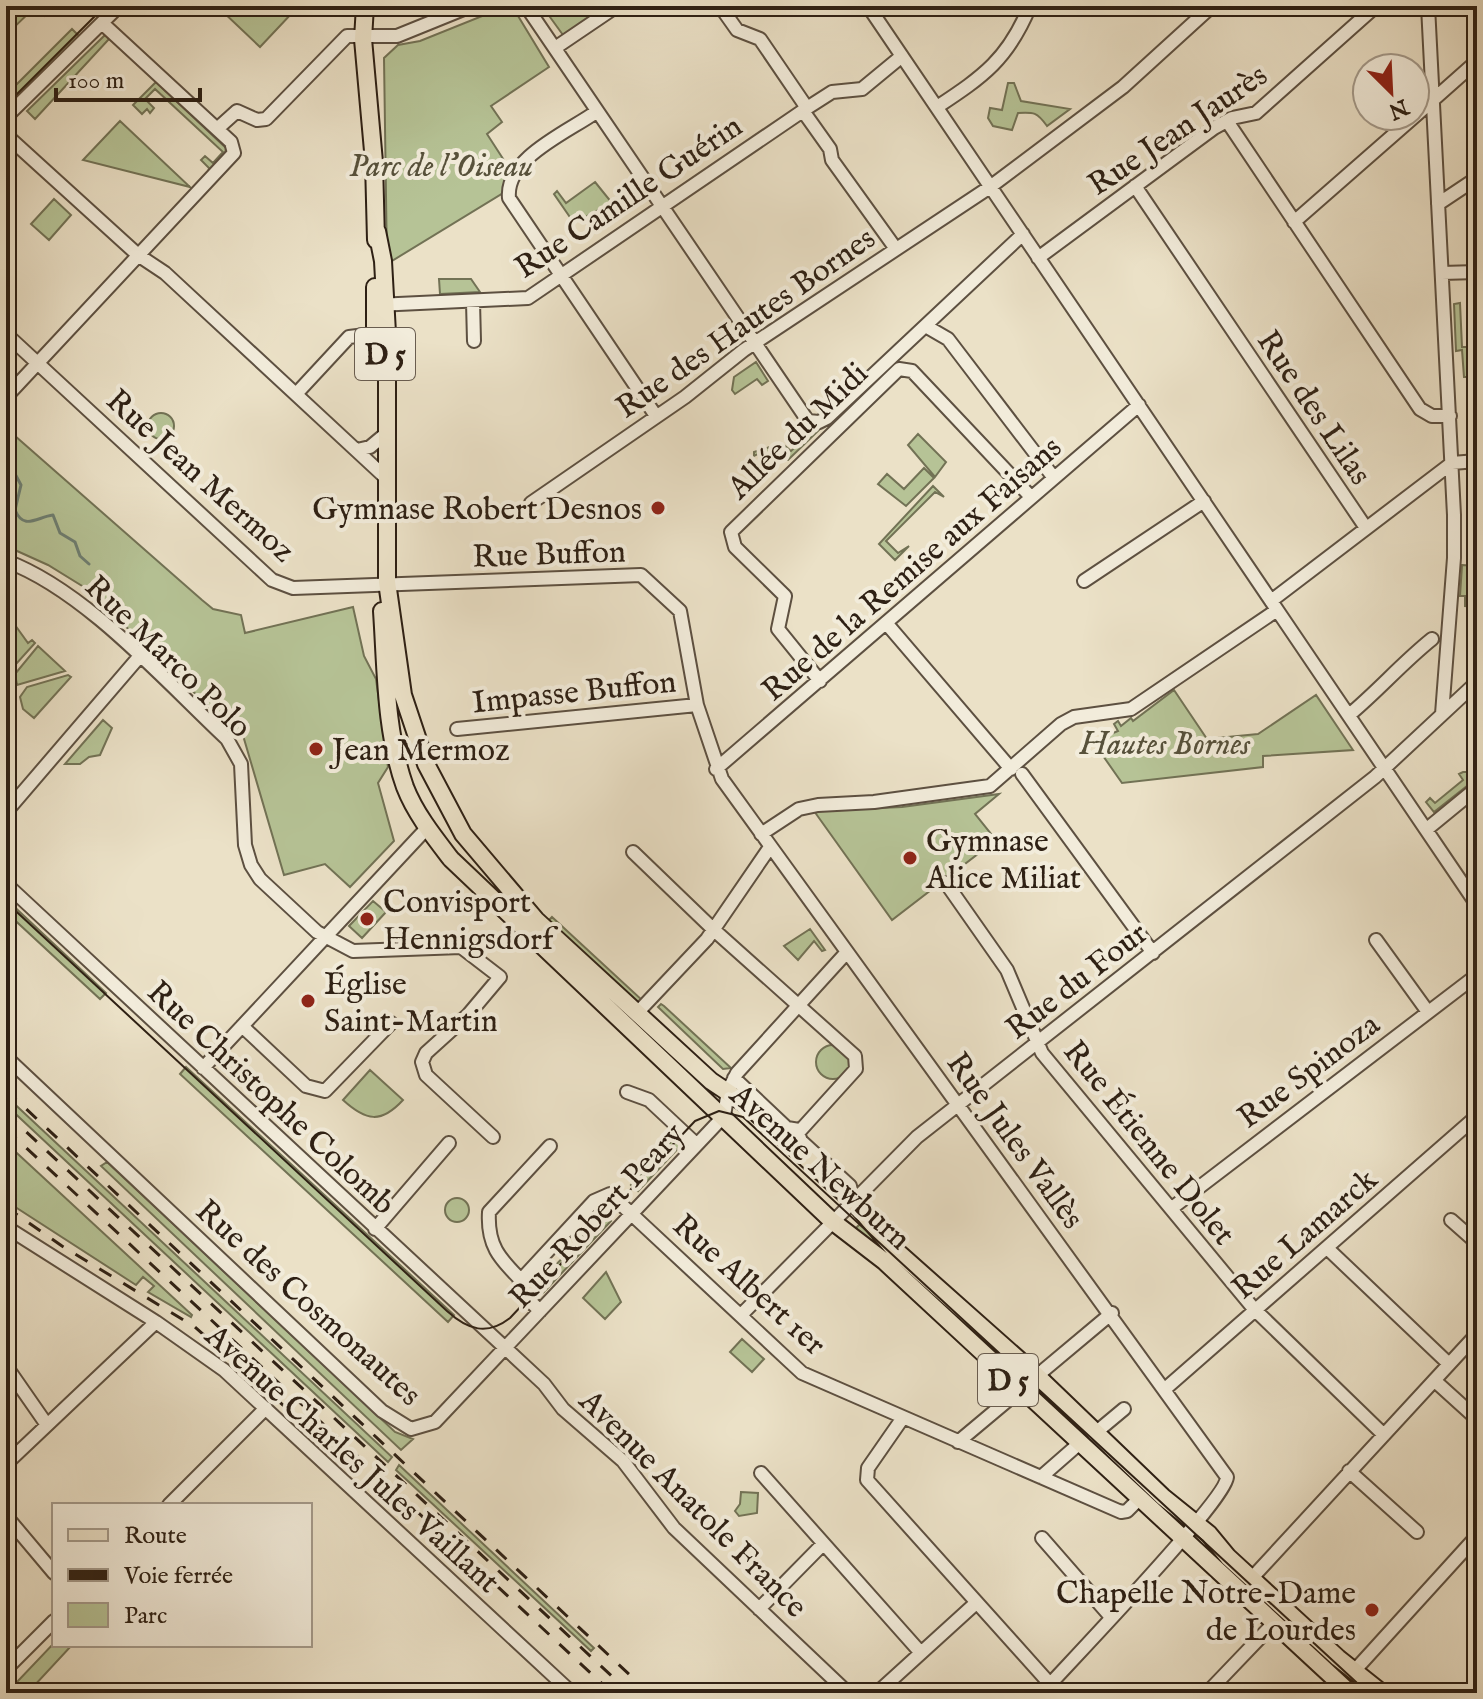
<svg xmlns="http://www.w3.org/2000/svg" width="1483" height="1699" font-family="'IM FELL English',serif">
<rect width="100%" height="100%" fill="#ebe1c7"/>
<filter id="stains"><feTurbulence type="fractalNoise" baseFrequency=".0025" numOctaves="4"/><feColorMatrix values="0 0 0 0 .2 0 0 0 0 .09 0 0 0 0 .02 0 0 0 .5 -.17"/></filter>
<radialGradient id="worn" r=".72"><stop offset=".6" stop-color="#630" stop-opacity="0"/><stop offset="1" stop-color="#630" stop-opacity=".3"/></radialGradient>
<!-- green -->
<path fill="#b6c396" stroke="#727255" stroke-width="2" d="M6,6h48l-10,10 -10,-8 -28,27z
M225,6h62l6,6 -33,35 -39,-37z
M507,6h5l37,61 -58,39 11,16 -15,12 22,34 -6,25 -116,71 -3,-206 14,-13 22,-4z
M542,6h63v1l-42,28z
M72,29l9,9 -75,72v-15z
M105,35l4,4 -74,80 -8,-8z
M156,82l70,66 -1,7 -17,18 1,-5 -8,-8 4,-4 8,7 10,-11 -68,-63 -10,10 9,9 -4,5 -3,-4 -5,5 -9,-9z
M1008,83h6l7,18 49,8 -23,17c-10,-14 -13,-14 -29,-13l-6,17 -19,-4 -5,-8 2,-10 12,2z
M120,121l70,66 -107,-27z
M595,182l17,21 -38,20 -20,-29 3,-3 9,12z
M54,199l17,16 -22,25 -18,-16z
M439,279h32l9,13 -40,2z
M1460,303l2,44h15v17h-6v13h-7l-2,-27 -6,1 -2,-47z
M756,362l12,19 -6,4 -5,-6 -22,15 -3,-4 2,-13z
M148 426a13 13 0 1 1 26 0a13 13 0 1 1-26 0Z
M810,427l9,3 -31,30 -16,-2 -8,-7 -10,5v-4l19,-6 -1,8h10l2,-9 7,6 16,-15 -3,-4z
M6,428l196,172 11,9 28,6 4,18 108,-26 11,49 12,23 12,88 -10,16 16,58 -44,46 -25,-23 -41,11 -42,-143 -4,3 -151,-146 -39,-24 -42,-19z
M918,434l28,28 -11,15 -27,-32z
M924,468l10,10 -28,28 -28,-22 9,-10 17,15z
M933,486l11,11 -9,-5 -49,49 12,12 11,-7 -14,14 -16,-16z
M1462,565l15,1v41l-12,-1v-10h-5z
M15,625l13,18 4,-3 3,3 -18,20c-12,-8 -13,-23 -10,-37z
M38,646l27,25 -48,14 -2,-11z
M68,675l3,2 -37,41 -11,-9 -3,-12 7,-10z
M1174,690l33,49 51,-5 58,-39 37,55 -90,6v11l-141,16 -28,-40 14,-13 3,4 7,-3 -4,-7 4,-3 3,5 10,-8 2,3z
M103,720l9,8 -12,27 -11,2 -9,7h-15z
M1463,772h13l1,6 -43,34 -8,-10 4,-4 5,5 28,-23 -4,-6z
M999,794l-24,20 21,26 -104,80 -78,-109 88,-4z
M6,899l100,94 -6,6 -94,-87z
M373,901l13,11 -24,26 -13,-12z
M552,917l91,84 -7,1 -88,-81z
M810,929l15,21 -3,1 -8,-10 -16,19 -14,-14z
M661,1004l3,2 67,62 -8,1 -65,-62z
M816 1062a17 17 0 1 1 34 0a17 17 0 1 1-34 0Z
M186,1067l268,248 -6,7 -268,-248z
M370,1070l33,30c-22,24 -37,21 -60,0z
M6,1096l386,361 -4,5 -382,-357z
M678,1134l7,7 -47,50 -7,-6z
M6,1143l186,172 -1,2 -43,-25 6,-6 -11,-9 -7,8 -130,-84z
M107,1162l288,270 18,7 -12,11 -300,-284z
M445 1210a12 12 0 1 1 24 0a12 12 0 1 1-24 0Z
M604,1214l7,7 -70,74 -7,-7z
M862,1222l156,145 -7,7 -156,-145z
M606,1272l15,30 -16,17 -22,-21z
M742,1339l22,20 -12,13 -22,-20z
M399,1465l195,183 -3,3 -195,-181z
M741,1492l17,1 -1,20 -18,3 -4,-5 5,-7z
M54,1643l18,2 -39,42 5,6h-12l-10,-10z"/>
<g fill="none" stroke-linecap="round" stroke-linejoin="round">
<!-- stream -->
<path stroke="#6e7f72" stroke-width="3" d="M6,457l15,28 -6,25c9,21 22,7 38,5l7,18 15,9 5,14 9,8"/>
<!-- minor casing -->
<g stroke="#5d5041" stroke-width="16">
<path id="minor" d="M526,6l282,415 11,1 8,-4 196,-184
M720,6l17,24 23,9 47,69 25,-16 30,-3 40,-33
M868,6l609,899
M1428,6l26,509v43l-12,156
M555,48l62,-42
M937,107c47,-31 71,-48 93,-101
M803,111l27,38 2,11 64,89
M596,112c-28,20 -91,46 -87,86l147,218
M1415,116l62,-55
M6,117l113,-111
M1227,121l193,288 12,7h18
M217,129l20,-18 20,9 9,-1 81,-83h50l74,-30
M6,135l132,120 27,18 220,204
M1135,186l231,342
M1438,204l39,-26
M1294,222l121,-106
M1038,258l176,-130 18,-10 24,-5 120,-107
M1442,273l35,-1
M473,302l1,39
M377,305l151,-7 279,-190
M929,328l19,11 106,139
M6,334l266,246 21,8 348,-13 39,36 17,94 25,74 505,698c0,22 -159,187 -185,216
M297,393l52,-56 33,-4
M6,397l228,-244 -3,-11 -129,-119
M357,450l13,-3 12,-10
M1452,463l25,-2
M531,503l154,-106 59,-47 246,-163 133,-100 89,-81
M6,561c79,29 159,120 221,178l14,25 4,81 6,20 9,14 57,53 36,19 108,-4 39,30 -32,38 -42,38 -4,9 4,13 67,62
M1084,581l120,-80
M1271,601l181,-138
M887,624l124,145
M820,681l-42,-52 7,-33 -50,-49 -4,-15 168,-163 13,2 119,126
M1349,715c30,-25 53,-52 83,-76
M457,729l240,-24
M716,769l423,-364
M1022,774l131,179
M6,812l133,-155
M1427,829l50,-41
M761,834l38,-25 19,-4 56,-3 116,-16 71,-62 13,-7 57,-8 146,-99
M633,852l81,78 141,126 1,13 -58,64 3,8 49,45 3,15
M946,883l61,87 35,83 212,256 130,126
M6,884l538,500 19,25 60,52 51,67 174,165
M1376,940l52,72
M638,1012l69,-73 63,-92
M242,1026l64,60 19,5 66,-68
M6,1057l376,354 29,18 24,-7 289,-306 4,-25 9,-18 110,-121
M203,1068l224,-240
M734,1078l53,50 12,2
M627,1092l22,8 47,44
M1172,1208l305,-233
M1451,1220l26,23
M6,1227l150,95 68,48 348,323
M375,1229l74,-86
M1327,1248l122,116
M521,1280c-22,-22 -34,-35 -32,-68l61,-66
M540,1311l-22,-22 3,-9 73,-79 16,-7 192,179 319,139 6,-1 14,-14
M742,1314l175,-177 458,-360 102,-95
M6,1366l41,59
M1435,1381l42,38
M1165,1389l312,-273
M902,1419l-34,49 -1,12 183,204
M1094,1434l30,-25
M958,1442l154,-129
M6,1464l150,-142
M1349,1471l68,61
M761,1473l160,180
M1041,1477l40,-35
M169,1505l97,-97
M6,1516l48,57
M1042,1538l69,79
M1251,1579l226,-245
M759,1609l64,-65
M6,1669l48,-48
M1356,1669l121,-133
M6,1690l3,3
M877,1693l99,-90
M1207,1693l68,-71"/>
</g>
<!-- major casing -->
<g stroke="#2e2014" stroke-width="20">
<path id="major" d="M365,6l-2,33 11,123 2,78
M377,231l6,30 4,72v249l16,113 23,69 37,70 73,86 175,161 39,26 103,94 40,47 143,127 127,122 46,37 19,23 110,101 44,35
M375,360v-73
M382,611c4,58 3,120 23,176 10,26 29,50 46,72l381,362 52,40 466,432"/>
</g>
<!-- minor -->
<use href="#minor" stroke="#f2ecdb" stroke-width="12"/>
<!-- major -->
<use href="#major" stroke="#ebe1c7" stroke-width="16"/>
<!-- tram -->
<path stroke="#2e2014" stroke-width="2" d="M6,105l99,-99
M6,902l441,409c21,19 40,25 63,7l185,-197 24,-10 24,6 625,576"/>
<!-- rail -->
<path stroke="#2e2014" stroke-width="3" stroke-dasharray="14 14" stroke-linecap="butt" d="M6,1090l643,603
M6,1113l624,580
M6,1129l606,564
M6,1207l56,39 133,81 161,143"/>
</g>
<!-- markers -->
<g fill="#8f2418" stroke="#f2ecdb" stroke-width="3">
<circle cx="658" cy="508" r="8"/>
<circle cx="316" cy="749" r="8"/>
<circle cx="910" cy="858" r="8"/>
<circle cx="367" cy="919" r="8"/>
<circle cx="308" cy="1001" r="8"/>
<circle cx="1372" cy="1610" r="8"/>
</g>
<g text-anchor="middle" stroke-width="8" stroke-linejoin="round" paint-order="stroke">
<!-- shield labels -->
<g fill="#f2ecdb" stroke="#695d50" stroke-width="2">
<rect x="355" y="328" width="60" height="52" rx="6"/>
<rect x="978" y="1354" width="60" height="52" rx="6"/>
</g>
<g font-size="30" font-weight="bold" fill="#2e2014">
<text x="385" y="364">D 5</text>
<text x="1008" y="1390">D 5</text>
</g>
<!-- street labels -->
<g font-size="32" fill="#2e2014" stroke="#f2ecdb">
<text transform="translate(1177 129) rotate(-34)" y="11">Rue Jean Jaurès</text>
<text transform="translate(628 196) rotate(-34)" y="11">Rue Camille Guérin</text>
<text transform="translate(745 322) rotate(-35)" y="11">Rue des Hautes Bornes</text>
<text transform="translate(1315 407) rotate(56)" y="11">Rue des Lilas</text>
<text transform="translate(797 430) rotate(-44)" y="11">Allée du Midi</text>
<text transform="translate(201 475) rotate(42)" y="11">Rue Jean Mermoz</text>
<text transform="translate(549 553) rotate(-2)" y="11">Rue Buffon</text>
<text transform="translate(911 568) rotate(-41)" y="11">Rue de la Remise aux Faisans</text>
<text transform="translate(169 656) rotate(44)" y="11">Rue Marco Polo</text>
<text transform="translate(574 691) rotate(-6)" y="11">Impasse Buffon</text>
<text transform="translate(1076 980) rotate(-38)" y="11">Rue du Four</text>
<text transform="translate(1308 1070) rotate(-37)" y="11">Rue Spinoza</text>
<text transform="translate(272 1097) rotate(43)" y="11">Rue Christophe Colomb</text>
<text transform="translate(1016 1140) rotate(54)" y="11">Rue Jules Vallès</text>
<text transform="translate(1150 1142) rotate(51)" y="11">Rue Étienne Dolet</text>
<text transform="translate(821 1166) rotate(42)" y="11">Avenue Newburn</text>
<text transform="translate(596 1215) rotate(-47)" y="11">Rue Robert Peary</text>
<text transform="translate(1304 1233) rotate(-41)" y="11">Rue Lamarck</text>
<text transform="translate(750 1284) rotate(42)" y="11">Rue Albert 1er</text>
<text transform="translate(309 1302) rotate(42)" y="11">Rue des Cosmonautes</text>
<text transform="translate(353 1458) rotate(42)" y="11">Avenue Charles Jules Vaillant</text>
<text transform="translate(694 1503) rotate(45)" y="11">Avenue Anatole France</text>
</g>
<!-- park labels -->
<g font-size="32" font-style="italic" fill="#57513b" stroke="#f2ecdb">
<text x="441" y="176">Parc de l'Oiseau</text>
<text x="1165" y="754">Hautes Bornes</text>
</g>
<!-- poi labels -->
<g font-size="32" fill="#2e2014" stroke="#f2ecdb" text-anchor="start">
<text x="642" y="519" text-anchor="end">Gymnase Robert Desnos</text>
<text x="332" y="760">Jean Mermoz</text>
<text x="926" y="851">Gymnase<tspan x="926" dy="37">Alice Miliat</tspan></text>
<text x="383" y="912">Convisport<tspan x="383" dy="37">Hennigsdorf</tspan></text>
<text x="324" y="994">Église<tspan x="324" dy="37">Saint-Martin</tspan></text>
<text x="1356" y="1603" text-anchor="end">Chapelle Notre-Dame<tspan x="1356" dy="37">de Lourdes</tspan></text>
</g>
</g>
<!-- margin -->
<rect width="1483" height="1699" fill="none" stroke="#ebe1c7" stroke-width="32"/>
<rect x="8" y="8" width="1467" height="1683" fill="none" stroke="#2e2014" stroke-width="4"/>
<rect x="16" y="16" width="1451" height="1667" fill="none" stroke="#2e2014" stroke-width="2"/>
<!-- legend -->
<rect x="52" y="1503" width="260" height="144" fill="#f2ecdb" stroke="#a49a8b" stroke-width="2"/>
<rect x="68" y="1529" width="40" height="12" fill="#ebe1c7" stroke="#a49a8b" stroke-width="2"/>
<text x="124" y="1543" font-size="24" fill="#2e2014">Route</text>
<rect x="68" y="1569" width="40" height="12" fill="#2e2014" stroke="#a49a8b" stroke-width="2"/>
<text x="124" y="1583" font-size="24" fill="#2e2014">Voie ferrée</text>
<rect x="68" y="1603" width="40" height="24" fill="#b6c396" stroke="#a49a8b" stroke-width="2"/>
<text x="124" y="1623" font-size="24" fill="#2e2014">Parc</text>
<!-- north arrow -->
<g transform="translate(1391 92) rotate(156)"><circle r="38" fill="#f2ecdb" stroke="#a49a8b" stroke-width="2"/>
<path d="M0-6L14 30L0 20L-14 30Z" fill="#8f2418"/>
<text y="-12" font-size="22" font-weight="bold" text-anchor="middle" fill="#2e2014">N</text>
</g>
<!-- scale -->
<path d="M56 88v12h144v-12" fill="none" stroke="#2e2014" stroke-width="4"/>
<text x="68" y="88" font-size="24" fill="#2e2014" stroke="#f2ecdb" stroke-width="6" paint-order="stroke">100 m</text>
<rect width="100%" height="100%" filter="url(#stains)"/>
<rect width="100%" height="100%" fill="url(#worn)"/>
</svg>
